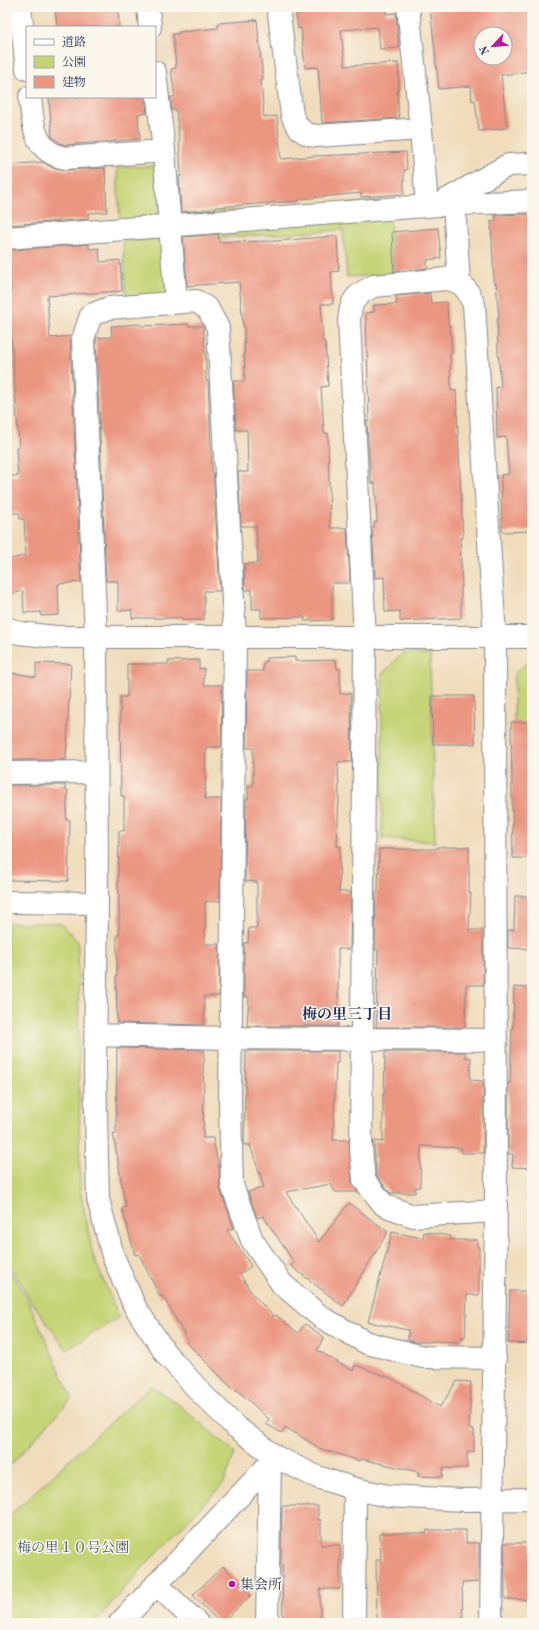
<svg xmlns="http://www.w3.org/2000/svg" width="539" height="1630" font-family="'Old Standard TT','Noto Serif JP',serif">
<rect width="100%" height="100%" fill="#fbf7ec"/>
<filter id="ink" filterUnits="userSpaceOnUse"><feTurbulence type="fractalNoise" baseFrequency=".025" numOctaves="2"/><feDisplacementMap in="SourceGraphic" scale="8" xChannelSelector="R" yChannelSelector="G"/><feConvolveMatrix kernelMatrix="1 2 1 2 8 2 1 2 1" color-interpolation-filters="sRGB"/></filter>
<filter id="wash" filterUnits="userSpaceOnUse"><feTurbulence type="fractalNoise" baseFrequency=".012" numOctaves="4" result="noise"/><feDisplacementMap in="SourceGraphic" scale="16" xChannelSelector="R" yChannelSelector="G"/><feGaussianBlur stdDeviation="0.9" result="paint"/><feColorMatrix in="noise" values="0 0 0 0 0 0 0 0 0 0 0 0 0 0 0 0 0 1.4 0 .05"/><feComposite in="paint" operator="in"/></filter>
<g filter="url(#wash)">
<rect width="100%" height="100%" fill="#f0dcbb"/>
<!-- green -->
<path fill="#c5d476" stroke="#70826a" d="M155,166l6,57 -41,2 -3,-58z
M389,201l4,73 -46,3 -4,-47 -158,10 -2,-26z
M165,239l3,56 -42,2 -3,-56z
M403,653l27,2 5,187 -53,-4v-164z
M532,659v70h-18v-55z
M7,923h53l18,18 2,249 13,66 26,61 -52,33 -36,-49 -24,-41z
M7,1266l20,32 45,100 -65,71z
M151,1386l27,18 57,49 -11,30 -79,82 -51,58h-87v-105l65,-61z"/>
<g id="blocks">
<!-- building -->
<path fill="#eb9681" fill-rule="evenodd" d="M55,7h63l1,20h-62z
M295,7h90l1,7 10,-1 3,35 -19,1 -2,-22 -37,3 4,36 53,-3 1,26 -2,1 2,28 -77,5 -4,-56 -13,1 -4,-40 -3,1z
M430,7h102v64l-31,4 6,53 -28,3 -4,-31 -3,1 -1,-15 -32,3zM481,34h24v24h-24z
M257,20l6,60 -2,1 3,36 13,-1 4,43 34,-3 91,-4 1,18h-3v24l-43,3v-4l-61,6v2l-84,6v2l-35,3 -2,-36h2l-2,-40 -3,-26h-4l-2,-13h5l-4,-28 5,-1 -3,-34h6v-2l39,-4v-5z
M49,97h96l2,16 -9,1 2,25 -74,6 -6,-2 -8,-6z
M43,162l8,5 15,3 39,-2 2,44 -19,1v6l-81,6v-60z
M532,214v317l-30,1 -1,-57 8,-1 -3,-37 -9,1 -1,-51h5l-3,-35 -1,-33h2l-3,-36h-2l-3,-62h5l-1,-6z
M438,228l3,30 -14,2v8l-33,4 -2,-40z
M218,234l1,8 58,-1 60,-5 2,35 -8,1 2,32h-12l2,38h2l3,44 -7,1 3,46h4l2,95h17l3,51 -2,4h-16v37l-27,1 -1,-4 -43,1v-9h-9v-19h-7l-1,-26 14,-1 -2,-37h-15l-3,-54h10l-1,-42h-11l-3,-49h12l-1,-55h-1l-4,-44 -52,4 -4,-49z
M89,244v5l10,-1 1,14 20,-2 2,31 -75,5 3,42 20,-2 11,246 -23,2 1,31 -18,1v-4l-17,1 -1,-22 -16,4v-35l19,-5 -2,-36h-4l-1,-6h-12v-37h11l-2,-29h3l-11,-155h3l-2,-42z
M430,293l1,10 16,-1 1,23h2l2,28h-2l1,38 5,-1 7,148h-3l2,49h-1v31l-61,3v-10l-15,1 -1,-35 -9,1 -3,-50h2v-6h3l-2,-39h-4l-3,-42 -1,-20h2l-3,-108 8,-1v-7l23,-1 -1,-8z
M140,324l1,2 47,-2v2h15l3,36v19h2l4,91h1l7,119h-16v29h-22v-2h-50v-8l-14,1v-30h-12l-10,-240v-3l16,-1 -1,-11z
M295,657v4l41,-1 1,9h3v25l11,-1 1,69h-14l1,36 -2,48h3l-1,46h12l-1,57h-12v77h-91l2,-29h-5v-54h4l1,-15h8v-46l-12,-1 1,-82h2v-13h5v-38h-7l1,-77h16v-9h3v-4z
M199,660v9l5,-1v17h18l-1,62h-15l-1,52h16l-1,102 -15,1v42h14v52h-15v29l-87,-2 -1,-47h1v-41h2v-45h-1l1,-59h5v-35h-3l-1,-99h7v-33h41v-3z
M36,663l35,1 -5,96h-59v-88l29,5z
M432,696h42l1,48h-42z
M511,722h19v14h2v122h-19z
M7,785h58v5h3l-2,30h4l-2,61 -61,-1z
M437,847h32v46h2l-2,37h14v55h-17l-1,42h-89l2,-77h-3l1,-58h2l1,-43h58z
M515,896h17v53l-24,-1v-18h6z
M514,987l18,1v180l-20,-1 1,-13h-5v-71h2l2,-55h1z
M117,1048l87,2v13h-1l1,32 -1,43h10l6,30 1,21 14,39 -7,2 24,36 -11,8 11,18 23,25 2,-2 22,18 7,-9 19,13 -7,13 36,21 2,-6 36,13 49,29 17,-26 14,1 -2,47h5v23h-7v16h-24l-1,9 -24,-1 1,-4 -58,-13 -1,2 -39,-12 -36,-22 -3,6 -16,-9 3,-5 -33,-30 -1,2 -49,-49 2,-1 -25,-45 -3,1 -21,-43 -4,1 -13,-47 4,-1 -13,-74 3,1z
M246,1051h92v12h-2l-3,77h16l3,41 6,11h-23l-4,-8 -45,8 33,50 30,-39 39,29 -45,74 -52,-40 3,-4 -31,-46 -6,2 -9,-26 16,-5 -14,-42h-6z
M385,1052h80v5l6,1 -1,22 13,1v72h-21v-5l-41,-2 -1,41h-4l-1,6h-25l-14,-18 -2,-34 9,1v-48h1z
M392,1232l31,6 1,-6 26,4v4h27v7l2,1v47h-12l-2,42h-4v5l-30,-1v1h-17l-6,-2v-10l-40,-8z
M510,1291h22v53l-24,-1z
M282,1506h36v14h3v25h19v44h-20v34h-37l-1,-59 -1,1z
M427,1530h39v13h13v39l-17,1 1,40h-86l-1,-63h5l-1,-27h47z
M504,1543h28v57l-27,-1z
M223,1566l28,29 -29,28h-2l-27,-28z"/>
</g>
</g>
<g filter="url(#ink)">
<use href="#blocks" fill-opacity="0" stroke="#86868c" stroke-width="1"/>
<g fill="none" stroke-linecap="round" stroke-linejoin="round">
<!-- minor casing -->
<g stroke="#86868c" stroke-width="24">
<path id="minor" d="M20,7l7,62
M148,7l2,20
M278,7l14,108c5,13 11,20 25,21l104,-7
M408,7l13,122 6,77
M30,97c3,26 3,55 35,61l99,-7 -9,-79
M164,151l12,151
M441,203l67,-38 24,-1
M454,204l5,79
M7,238l432,-33 93,-4
M7,628l12,5 37,4h476
M7,773l89,-1
M7,902l90,1
M95,1035l135,3 266,2
M495,1358l-72,-1 -56,-14 -46,-26 -39,-33 -30,-44 -20,-55 -2,-82 5,-466 -17,-309 -10,-19 -12,-8 -87,7 -18,7 -8,24 13,298 1,266 -2,166 3,130 15,57 22,51 31,47 38,42 32,31 40,30 41,20 38,12 33,7 75,4 69,-1
M156,1584l41,39
M120,1623l156,-166
M267,1623l3,-160
M354,1623l1,-134
M491,1623l5,-415 -1,-571 -21,-332c-6,-15 -11,-24 -28,-26l-72,7c-19,9 -23,14 -25,34l16,317 -4,512 3,31 20,25 29,11 83,-5"/>
</g>
<!-- minor -->
<use href="#minor" stroke="#fff" stroke-width="22"/>
</g>
</g>
<!-- markers -->
<circle fill="#b5179e" stroke="#fbf7ec" stroke-width="1.5" cx="232" cy="1584" r="4"/>
<g text-anchor="middle" stroke-width="3" stroke-linejoin="round" paint-order="stroke">
<!-- park labels -->
<g font-size="14" fill="#465864" stroke="#fbf7ec">
<text x="73" y="1552">梅の里１０号公園</text>
</g>
<!-- poi labels -->
<g font-size="14" fill="#1b2f5e" stroke="#fbf7ec" text-anchor="start">
<text x="240" y="1589">集会所</text>
</g>
<!-- neighbourhood labels -->
<g font-size="15" font-weight="bold" fill="#1b2f5e" stroke="#fbf7ec">
<text x="347" y="1019">梅の里三丁目</text>
</g>
</g>
<!-- margin -->
<rect width="539" height="1630" fill="none" stroke="#fbf7ec" stroke-width="24"/>
<!-- legend -->
<rect x="26" y="26" width="130" height="72" fill="#fbf7ec" stroke="#a1a7b3"/>
<rect x="34" y="39" width="20" height="6" fill="#ffffff" stroke="#a1a7b3"/>
<text x="62" y="46" font-size="12" fill="#1b2f5e">道路</text>
<rect x="34" y="56" width="20" height="12" fill="#c5d476" stroke="#a1a7b3"/>
<text x="62" y="66" font-size="12" fill="#1b2f5e">公園</text>
<rect x="34" y="76" width="20" height="12" fill="#eb9681" stroke="#a1a7b3"/>
<text x="62" y="86" font-size="12" fill="#1b2f5e">建物</text>
<!-- north arrow -->
<g transform="translate(493 46) rotate(244)"><circle r="19" fill="#fbf7ec" stroke="#a1a7b3"/>
<path d="M0-3L7 15L0 10L-7 15Z" fill="#b5179e"/>
<text y="-6" font-size="11" font-weight="bold" text-anchor="middle" fill="#1b2f5e">N</text>
</g>
</svg>
